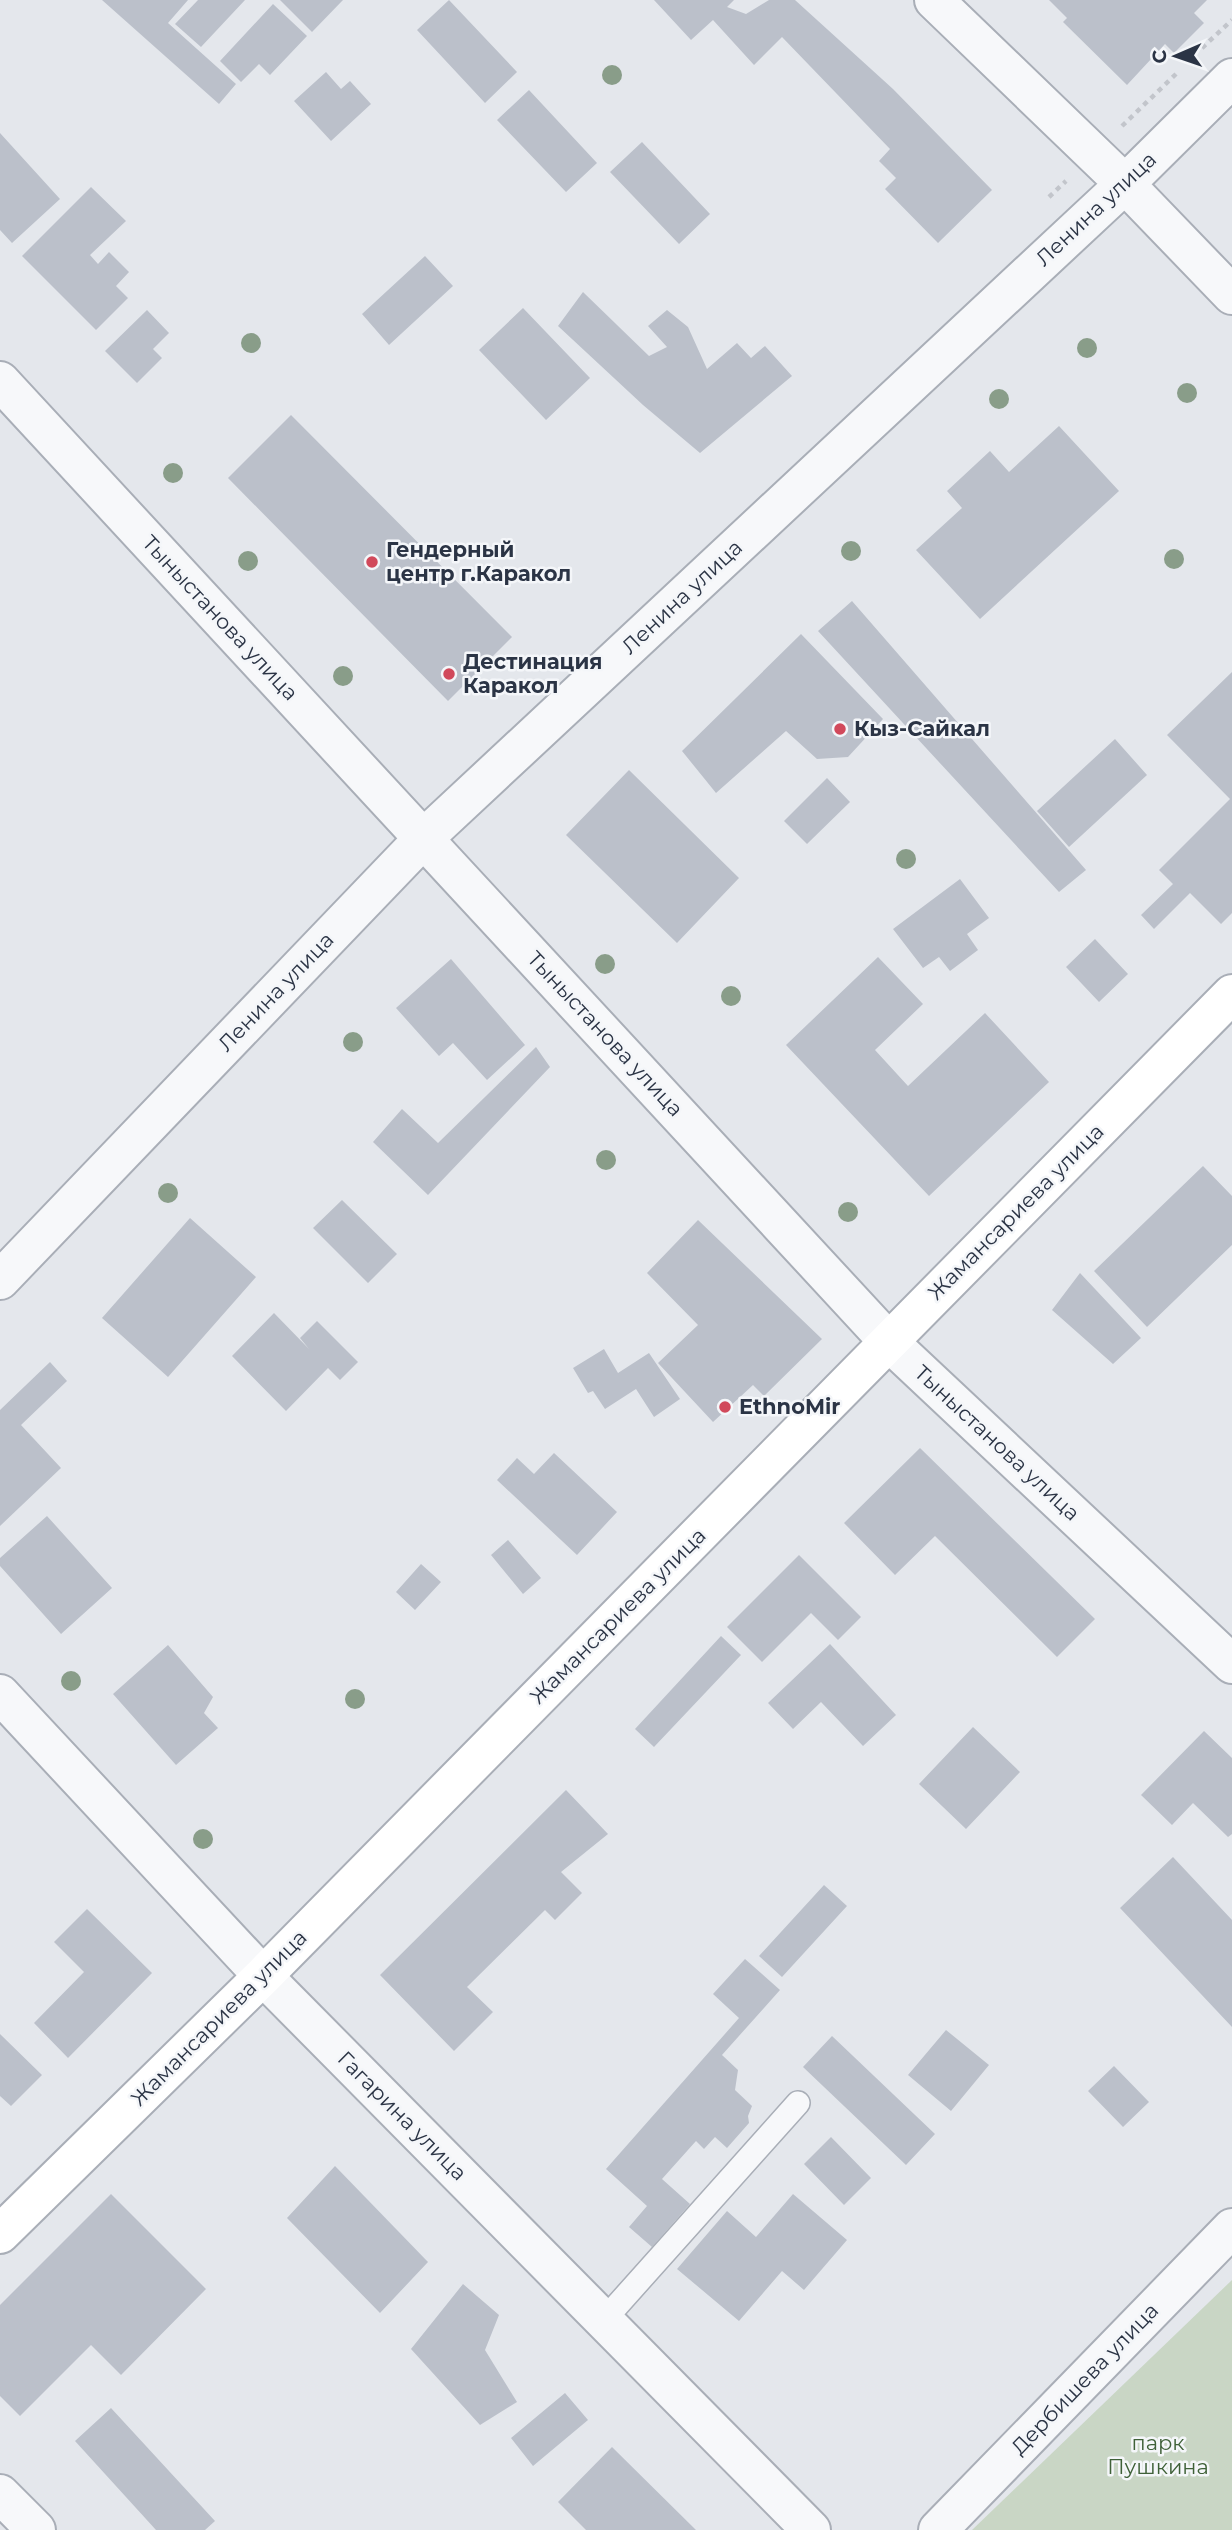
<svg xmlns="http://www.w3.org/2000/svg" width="1232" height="2530" font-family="Montserrat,sans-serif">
<rect width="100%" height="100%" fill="#e4e7ec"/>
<!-- green -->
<path fill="#c9d6c5" d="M1232,2280v250h-260z"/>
<!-- building -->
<path fill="#bbc0ca" d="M102,0h86l-20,23 68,61 -17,20z
M198,0h47l-44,47 -26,-23z
M280,0h63l-31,32z
M449,0l68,72 -32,31 -68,-73z
M654,0h80l-7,7 19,7 23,-14h26l98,89 99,101 -54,53 -53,-54 11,-11 -17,-17 11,-12 -108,-112 -28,28 -41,-45 -22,20z
M1049,0h158l-13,13 10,10 -30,30 -9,-9 -38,41 -64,-63 4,-4z
M273,4l34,32 -37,39 -11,-11 -18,18 -21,-21z
M326,72l15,17 9,-8 21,23 -40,37 -37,-40z
M529,90l68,73 -31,29 -69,-72z
M0,133l60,66 -48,44 -12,-13z
M642,142l68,72 -31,30 -69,-72z
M91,187l35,34 -36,34 8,9 11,-12 20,20 -13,14 12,12 -32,32 -74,-74z
M425,256l28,30 -64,59 -27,-31z
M583,292l66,64 18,-9 -19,-21 19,-16 21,17 19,42 30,-26 14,15 14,-12 27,30 -92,77 -57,-48 -85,-79z
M523,308l67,70 -44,42 -67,-70z
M147,310l22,23 -16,16 9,9 -25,25 -32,-32z
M291,415l221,222 -64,64 -220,-223z
M1059,426l60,65 -139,128 -64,-69 46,-42 -15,-17 43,-40 19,21z
M852,601l234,269 -27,22 -241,-261z
M801,634l82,85 -35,38 -31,2 -31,-28 -70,62 -34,-42z
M1232,672v241l-11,11 -31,-31 -36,36 -13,-14 32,-31 -14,-14 71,-71 -63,-64z
M1115,739l32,36 -78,72 -32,-36z
M629,770l110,108 -62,65 -111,-108z
M827,778l23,24 -43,42 -23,-23z
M960,879l29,39 -22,16 11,16 -28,21 -11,-14 -16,11 -30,-39z
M1095,939l33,35 -29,28 -33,-35z
M878,957l45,47 -48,46 33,36 77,-73 64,69 -120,114 -143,-151z
M451,959l74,86 -38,35 -34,-37 -14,13 -43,-48z
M536,1047l14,20 -122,128 -55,-53 29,-33 36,34z
M1203,1166l29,30v49l-85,82 -53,-56z
M342,1200l55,54 -29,29 -55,-55z
M190,1218l66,59 -88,100 -66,-59z
M698,1220l124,119 -58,57 -11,-11 -40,37 -55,-59 40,-38 -51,-52z
M1080,1273l61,65 -28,26 -61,-54z
M274,1313l35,36 -9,-11 17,-17 41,41 -18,18 -12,-12 -42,43 -54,-55z
M604,1349l14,24 31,-20 31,46 -26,18 -18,-28 -31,20 -12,-18 -5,2 -15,-25z
M50,1362l17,19 -46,44 40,43 -61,58v-116z
M920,1448l175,171 -38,38 -122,-121 -40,39 -51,-52z
M554,1453l63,59 -40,43 -80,-75 20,-22 17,16z
M47,1516l65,72 -51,46 -61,-68v-8z
M508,1540l33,38 -18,16 -32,-39z
M799,1555l62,62 -23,23 -27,-27 -49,49 -35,-35z
M421,1564l20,18 -26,28 -19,-18z
M721,1636l20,19 -87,92 -19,-18z
M830,1644l66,71 -33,31 -42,-44 -28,27 -25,-26z
M168,1645l45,52 -9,16 14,15 -42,37 -63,-71z
M973,1727l47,45 -54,57 -47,-45z
M1204,1731l28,27v76l-4,3 -35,-34 -21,22 -31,-30z
M566,1790l42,44 -47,38 21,21 -27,27 -10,-10 -78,77 26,25 -39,39 -74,-76z
M1173,1857l59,63v107l-112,-119z
M824,1885l23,21 -65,71 -23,-21z
M87,1909l65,64 -84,85 -34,-35 50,-51 -30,-30z
M745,1959l35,31 -58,65 16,15 -3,20 17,16 -4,10 1,7 -22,25 -12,-11 -11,12 -8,-8 -34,38 28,25 -38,43 -23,-20 18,-21 -41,-37 133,-151 -26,-24z
M946,2030l43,35 -38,46 -43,-36z
M0,2034l42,41 -31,31 -11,-10z
M832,2036l103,98 -29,31 -103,-98z
M1114,2066l35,36 -26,25 -35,-36z
M831,2137l40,41 -27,27 -40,-41z
M335,2166l93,96 -48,51 -93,-95z
M111,2194l95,95 -85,86 -30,-30 -71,71 -20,-20v-91z
M793,2194l54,46 -43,50 -22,-19 -43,50 -62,-52 50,-58 29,26z
M463,2284l36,31 -14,35 32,52 -37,23 -69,-76z
M565,2393l23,27 -55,46 -22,-28z
M111,2408l104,113 -10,9h-49l-81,-89z
M612,2447l84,83h-110l-28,-28z"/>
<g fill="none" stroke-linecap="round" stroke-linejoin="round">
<!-- service casing -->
<g stroke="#a9aeb7" stroke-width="26">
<path id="service" d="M604,2320l194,-217"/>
</g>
<!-- minor casing -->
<g stroke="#a9aeb7" stroke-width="42">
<path id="minor" d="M934,0l191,184 107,111
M0,381l889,961 343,322
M0,1280l424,-442 701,-654 107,-106
M0,1694l263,282 548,554
M0,2494l36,36
M938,2530l294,-302"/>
</g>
<!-- secondary casing -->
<g stroke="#a9aeb7" stroke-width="42">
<path id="secondary" d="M0,2234l263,-258 969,-982"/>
</g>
<!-- path -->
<path stroke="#c2c5cb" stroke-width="4.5" stroke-dasharray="5 5" stroke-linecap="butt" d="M1202,48l30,-28
M1122,126l54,-52
M1049,197l17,-16"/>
<!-- service -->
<use href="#service" stroke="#f7f8fa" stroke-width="23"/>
<!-- minor -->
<use href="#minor" stroke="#f7f8fa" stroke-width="38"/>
<!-- secondary -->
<use href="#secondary" stroke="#fff" stroke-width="38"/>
</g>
<!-- trees -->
<g fill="#899d89">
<circle cx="612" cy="75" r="10"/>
<circle cx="251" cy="343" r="10"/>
<circle cx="1087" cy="348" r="10"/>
<circle cx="1187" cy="393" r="10"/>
<circle cx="999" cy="399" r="10"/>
<circle cx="173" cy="473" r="10"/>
<circle cx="851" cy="551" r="10"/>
<circle cx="1174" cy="559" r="10"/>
<circle cx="248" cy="561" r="10"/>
<circle cx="343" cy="676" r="10"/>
<circle cx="906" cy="859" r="10"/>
<circle cx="605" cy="964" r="10"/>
<circle cx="731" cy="996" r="10"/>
<circle cx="353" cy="1042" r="10"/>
<circle cx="606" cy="1160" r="10"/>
<circle cx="168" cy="1193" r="10"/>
<circle cx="848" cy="1212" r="10"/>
<circle cx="71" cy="1681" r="10"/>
<circle cx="355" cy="1699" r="10"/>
<circle cx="203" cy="1839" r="10"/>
</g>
<!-- markers -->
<g fill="#d1495b" stroke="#f4f6f9" stroke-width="2.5">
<circle cx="372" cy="562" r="7"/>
<circle cx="449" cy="674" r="7"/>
<circle cx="840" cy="729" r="7"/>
<circle cx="725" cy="1407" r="7"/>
</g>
<g text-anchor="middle" stroke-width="5" stroke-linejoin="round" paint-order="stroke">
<!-- street labels -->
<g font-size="21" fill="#2b3445" stroke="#f4f6f9">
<text transform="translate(1096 209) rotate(-43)" y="7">Ленина улица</text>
<text transform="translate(682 597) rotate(-43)" y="7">Ленина улица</text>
<text transform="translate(220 618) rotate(47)" y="7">Тыныстанова улица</text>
<text transform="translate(276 992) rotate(-46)" y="7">Ленина улица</text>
<text transform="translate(605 1034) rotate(47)" y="7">Тыныстанова улица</text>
<text transform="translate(1016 1212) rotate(-45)" y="7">Жамансариева улица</text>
<text transform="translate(997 1443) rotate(43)" y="7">Тыныстанова улица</text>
<text transform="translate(618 1616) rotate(-45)" y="7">Жамансариева улица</text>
<text transform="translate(219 2018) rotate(-45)" y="7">Жамансариева улица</text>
<text transform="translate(402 2116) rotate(45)" y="7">Гагарина улица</text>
<text transform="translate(1085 2379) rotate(-46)" y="7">Дербишева улица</text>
</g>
<!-- poi labels -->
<g font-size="21" font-weight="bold" fill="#2b3445" stroke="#f4f6f9" text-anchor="start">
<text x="386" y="557">Гендерный<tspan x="386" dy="24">центр г.Каракол</tspan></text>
<text x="463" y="669">Дестинация<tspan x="463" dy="24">Каракол</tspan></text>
<text x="854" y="736">Кыз-Сайкал</text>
<text x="739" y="1414">EthnoMir</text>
</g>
<!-- park labels -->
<g font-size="21" fill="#3f6138" stroke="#f4f6f9">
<text x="1158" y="2450">парк<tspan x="1158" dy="24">Пушкина</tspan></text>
</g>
</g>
<!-- north arrow -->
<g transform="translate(1176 56) rotate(268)" stroke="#f4f6f9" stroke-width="5" paint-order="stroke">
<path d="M0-5L12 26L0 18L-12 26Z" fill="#2b3445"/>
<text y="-10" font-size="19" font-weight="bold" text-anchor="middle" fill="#2b3445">С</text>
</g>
</svg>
